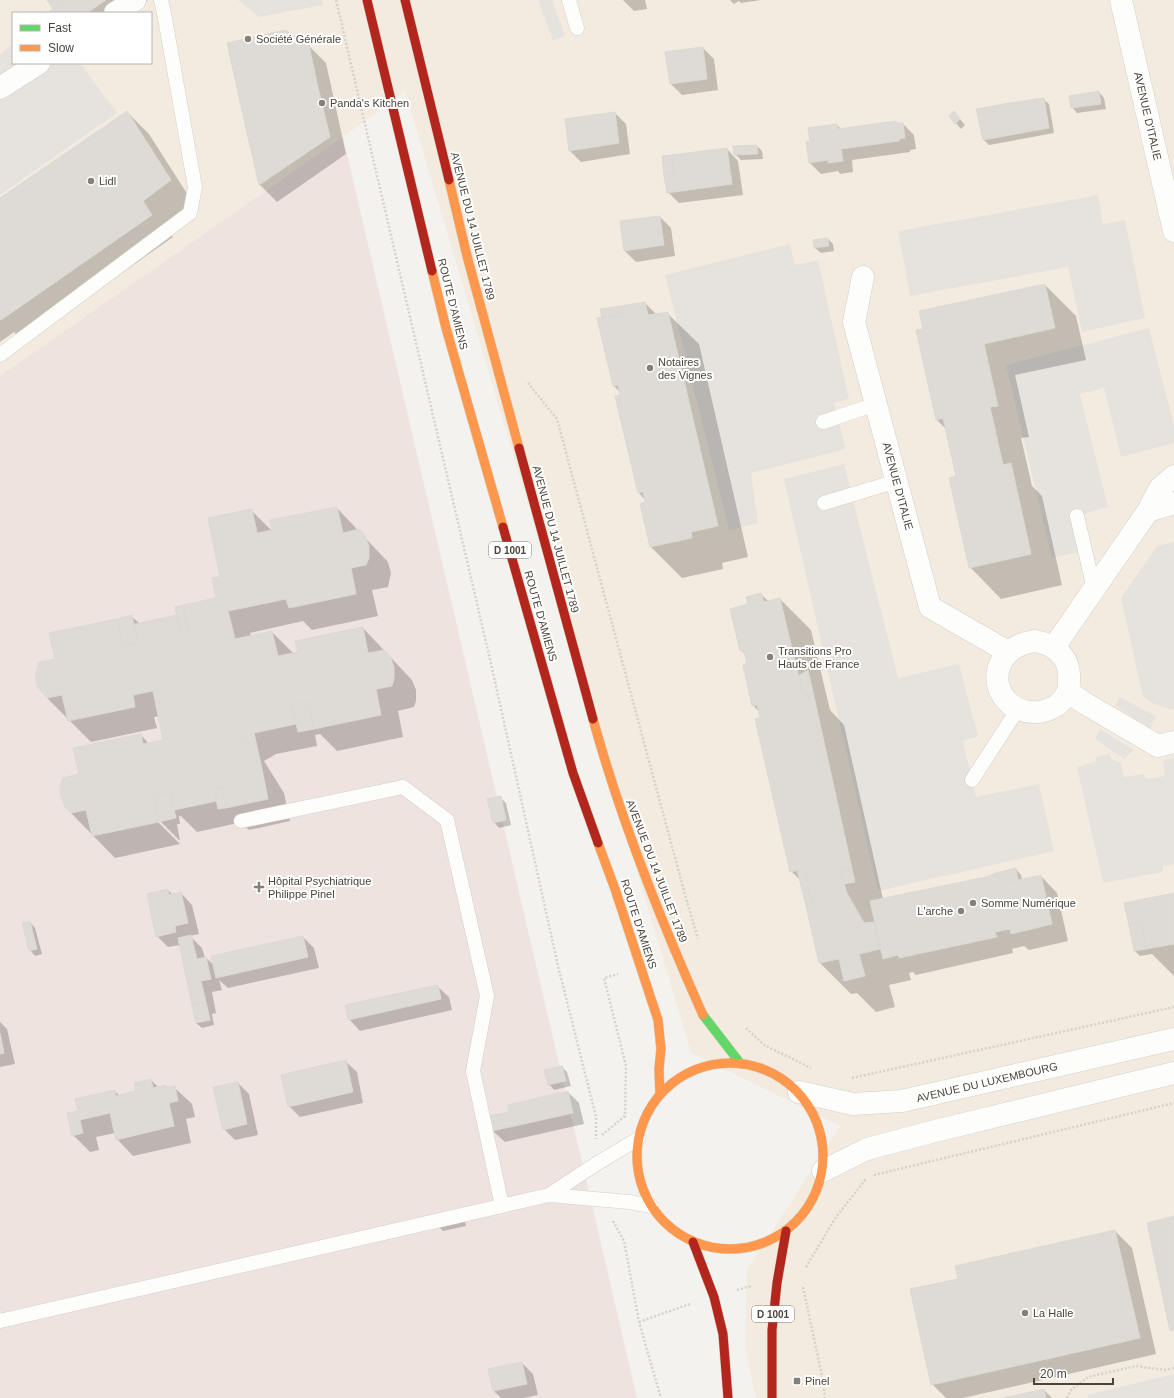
<svg xmlns="http://www.w3.org/2000/svg" width="1174" height="1398" font-family="Arial,sans-serif">
<rect width="100%" height="100%" fill="#f4f2ee"/>
<!-- commercial -->
<path fill="#f3ebdf" fill-rule="evenodd" d="M0,0h1174v1398h-418l-11,-51 2,-77 93,-144 -149,-73 -286,-962 -62,46 -343,239zM13,13h138v50h-138z"/>
<!-- medical -->
<path fill="#eee3df" d="M343,137l294,1261h-637v-1022z"/>
<!-- parking -->
<path fill="#e6e3df" d="M238,0h84l1,5 -64,12z
M538,0h14l13,36 -12,4z
M13,44v19h67l37,50 -117,82v-141z
M1098,195l5,29 22,-4 20,98 -63,14 -14,-65 -158,29 -12,-65z
M790,244l5,21 23,-5 31,139 -15,4 12,46 -95,24 7,50 -29,7 -64,-255z
M1149,328l25,97v18l-53,14 -17,-69 -24,6 28,113 -31,9 8,35 -33,7 -46,-193z
M844,464l54,214 61,-14 19,72 -15,5 13,56 63,-13 15,67 -176,40 -94,-412z
M1174,542v167l-2,1 -18,-6 -11,-7 -22,-99 36,-52z
M1120,697l36,19 -6,13 -35,-24z
M1100,729l34,21 -10,9 -29,-20z
M1110,754l1,5 10,4 3,14 20,-3 2,5 19,-3 -2,-16 11,-2v106l-11,2v6l-60,11 -26,-116 18,-5 1,-5z
M1174,1374v24h-86l-1,-3z"/>
<!-- shadow -->
<path fill="#0003" d="M48,0h100l-20,13h-79l6,-4z
M623,0h22l2,9 -13,2z
M730,0h31l-20,3 -2,-2 -5,3z
M228,44l80,1 18,18 20,91 -69,48 -17,-17z
M703,48l11,11 4,31 -36,5 -11,-11z
M1099,92l5,6 2,11 -29,4 -5,-6z
M1043,99l6,5 5,29 -65,12 -6,-6z
M127,112l22,22 44,69 -29,21 9,13 -149,105 -10,-10 -14,10v-143z
M954,112l11,13 -4,4 -11,-13z
M615,113l11,11 4,30 -49,8 -11,-11z
M896,122l2,2h5l11,11 2,14 -6,1v2l-58,8 1,12 -13,2 -2,-3 -17,3 -11,-11 27,-38 4,4z
M757,146l5,5 1,8 -22,1 -6,-6z
M727,149l11,12 5,34 -64,8 -11,-11z
M660,217l11,11 4,28 -39,6 -11,-11 -4,-29z
M828,239l5,5 1,7 -13,2 -6,-5 -1,-7z
M1045,285l31,31 10,44 -71,15 14,62 -8,1 11,48 10,10 20,89 -61,14 -31,-32 -12,-90 -11,-47 -10,-10 -13,-91z
M645,303l11,11 11,-1 32,31 49,213 -26,6 1,6 -41,9 -31,-31 -5,-44 -1,-3 -6,-7 -23,-96 5,-1 -1,-4 -6,-6z
M337,508l51,54 3,11 -3,14 -16,3 6,26 -66,14 -9,-9 -53,12 1,4 21,-5 21,21 70,-25 49,52 4,10v11l-2,6 -16,4 5,26 -66,14 -17,-17 -5,1 2,11 -41,8 -12,7 20,32 6,28 -41,9 -12,-12 1,5 -41,9 -16,-16h-2l1,8h-3l3,17 -20,-20h-3l23,23 -65,14 -44,-45 9,-38 61,-40 8,9 15,-3 -5,-25 -5,1 3,11 -66,14 -44,-44 9,-38 76,-43 6,5v2l38,-8 41,-17 5,-22 29,-67 23,23z
M761,594l8,8 11,-3 31,31 19,80 14,15 39,174 103,-21 30,-9 5,6 1,5 19,-4 16,17 11,48 -39,9 -5,-4 -12,3 1,4 -97,22 -3,-3 -4,1 2,7 -22,5 6,22 -19,5 -19,-19 -6,1 -31,-31 -19,-82 -10,-10 -30,-153 -2,-6 -6,-7 -5,-41 -2,-9 -5,-5 8,-45z
M500,797l6,6 5,22 -12,3 -5,-6z
M168,890l5,5 8,-2 11,12 7,29 -9,2 12,12 3,10h1l9,8 88,-29 11,11 5,20 -91,20 -9,-8 3,10 -10,2 4,21 -4,1 2,11 -12,3 -6,-5 -16,-78 -12,2 -11,-11z
M1174,894v82l-22,-22 -12,2 -5,-5z
M30,922l5,6 7,26 -7,2 -5,-6z
M437,986l12,11 3,13 -92,21 -11,-12z
M0,1022l7,7 8,35 -15,3z
M345,1061l12,11 6,31 -63,14 -11,-11z
M562,1067l5,5 4,14 -17,4 -5,-6z
M151,1080l8,8 6,-2 3,3 7,-1 17,16 3,13 -9,2 5,24 -58,13 -16,-17 -2,-6 -19,4 3,13 -9,2 -17,-17 6,-24 36,-20 5,5 17,-4z
M238,1083l11,11 9,41 -23,5 -11,-11z
M568,1092l11,11 5,21 -79,18 -12,-11 -3,-14 20,-5z
M464,1217l2,9 -23,5 -5,-5z
M1115,1231l17,17 24,106 -193,44h-17l-14,-14 27,-104z
M522,1363l11,11 5,21 -14,3h-23l-7,-7 -5,-21z
M1044,1390l8,8h-44z"/>
<!-- building -->
<path fill="#dedbd6" stroke="#dcd9d4" d="M47,0h19l-13,9z
M66,0h40l-19,13h-40z
M285,30l24,15 8,38 -70,50 -20,-90z
M703,47l4,32 -37,5 -5,-32z
M317,83l13,54 -71,48 -12,-52z
M1099,91l2,13 -30,4 -2,-12z
M1044,98l5,30 -66,12 -7,-31 28,-5v5l32,-4 -1,-6z
M1035,99l1,6 -32,4v-5z
M127,111l44,69 -28,21 9,14 -151,105 -1,-1v-121z
M954,111l6,8 -5,5 -6,-8z
M615,112l4,31 -50,8 -4,-32z
M896,121l1,2h6l2,15 -6,1v2l-58,8 2,12 -15,2v-3l-19,3 -3,-21 4,-1 -2,-13 29,-4 1,5z
M757,145l1,9 -24,1 -1,-9z
M727,148l5,36 -65,9 -3,-17 10,-1 -2,-20z
M672,155l2,20 -10,1 -2,-20z
M660,216l4,29 -40,6 -4,-30z
M828,238l1,8 -15,2 -1,-8z
M1045,284l10,44 -71,16 14,62 -8,1 13,58 8,-2 20,91 -62,14 -20,-90 7,-2 -13,-58 -7,2 -20,-90 7,-1 -4,-18z
M645,302l3,13 20,-3 50,214 -27,6 1,6 -42,9 -10,-43 5,-2 -2,-10 -5,1 -23,-97 5,-1 -2,-10 -5,1 -16,-68 26,-4 -2,-8z
M621,306l2,8 -21,4 -2,-9z
M337,507l6,26 16,-4 6,7 4,10v12l-3,7 -15,3 5,26 -67,14 -3,-9 -58,12 7,28 37,-8 6,25 20,-4 -3,-11 68,-14 5,26 16,-3 6,6 4,11v11l-2,8 -16,3 5,26 -67,14 -6,-27 -16,3 4,19 -42,9 -11,6 19,30 6,30 -42,9 -4,-20 -8,1 3,12 -43,9 -4,-19 -16,4 5,27 -67,14 -6,-26 -15,3 -6,-6 -4,-11 -1,-8 3,-10 16,-4 -6,-26 68,-14 2,10 20,-4 -10,-49 -20,4 2,12 -67,14 -6,-26 -15,3 -9,-10 -2,-8v-7l3,-11 16,-3 -6,-26 68,-14 6,27 15,-4 -3,-18 42,-9 4,19 8,-2 -6,-27 33,-7 -4,-20 8,-1 -12,-59 44,-9 5,24 15,-3 -2,-10z
M761,593l3,9 16,-4 23,97 10,-3 39,177 -11,2 3,13 3,9 17,30 10,-1 6,27 -21,5 6,22 -21,5 -5,-22 -20,4 -13,-57 6,-1 -8,-36 -14,3 -35,-153 5,-1 -3,-13 -5,1 -9,-41 4,-2 -3,-12h-4l-10,-42 18,-5 -2,-7z
M183,605l6,27 -8,2 -6,-27z
M132,615l6,27 -15,4 -6,-27z
M808,670l5,22 -10,3 -5,-19z
M308,702l6,27 -16,3 -6,-27z
M253,733h1l8,36 -19,-30z
M222,788l4,20 -8,1 -4,-20z
M170,791l6,27 -17,4 -5,-27z
M501,796l5,24 -13,3 -6,-24z
M1016,868l2,12 -19,4 -3,-11z
M804,869l8,36 -6,1 -9,-36z
M852,869l3,13 -11,2 -3,-13z
M996,873l3,11 42,-9 11,49 -41,10 -1,-5 -15,3 2,5 -98,21 -1,-3 -15,4 -13,-58 116,-24z
M168,889l1,6 12,-3 7,31 -13,3 1,6 -20,5 -9,-43z
M1174,893v51l-28,5 -5,-27 -12,3 -5,-22z
M30,921l7,28 -8,2 -7,-28z
M1141,922l5,27 -12,2 -5,-26z
M191,935l6,24 9,-2 5,22 -10,2 5,21 -14,3 -14,-67z
M303,936l5,21 -92,21 -5,-22z
M438,985l3,14 -93,21 -3,-15z
M206,1002l4,18 -14,3 -4,-18z
M0,1033l4,20 -4,1z
M346,1060l7,32 -65,15 -7,-32z
M562,1066l4,15 -18,4 -4,-15z
M151,1079l2,9 13,-3v3l9,-2 3,15 -9,2 5,23 -58,14 -6,-27 -30,7 3,13 -11,3 -5,-23 11,-2 -3,-12 40,-9 1,6 20,-5 -2,-8z
M238,1082l9,42 -24,6 -10,-43z
M568,1091l5,22 -81,18 -3,-15 20,-4 -1,-7z
M1174,1216v114l-4,1 -23,-108z
M1115,1230l25,108 -209,47 -21,-96 48,-10 -3,-13z
M522,1362l5,22 -34,7 -5,-22z
M1044,1389l2,9h-43z"/>
<g fill="none" stroke-linecap="round" stroke-linejoin="round">
<!-- lane casing -->
<g stroke="#d2d0cb" stroke-width="15">
<path id="lane" d="M569,0l8,28
M0,355l190,-142 5,-26 -31,-174 -3,-13
M823,422l53,-18
M824,503l73,-22
M1077,516l17,73
M972,780l46,-71
M241,821l162,-34 44,33 40,176 -14,75 29,135
M549,1195l47,-31 42,-25
M0,1321l549,-126 80,7 22,4"/>
</g>
<!-- street casing -->
<g stroke="#d2d0cb" stroke-width="23">
<path id="street" d="M1121,0l53,231
M115,13l20,-13
M0,88l39,-25
M863,277l-9,45 76,285 78,45
M1148,511l12,-23 14,-12
M1035,641c21,4 36,17 34,40 0,3 0,9 -2,12 -12,24 -49,26 -64,3 -16,-26 4,-52 32,-55z
M1054,647l94,-136 26,-8
M1068,692l18,12 72,42 16,-4
M799,1092l54,12 49,-3 272,-62
M823,1171l44,-22 68,-18 239,-58"/>
</g>
<!-- fast casing -->
<g stroke="#d6cebb" stroke-width="10">
<path id="fast" d="M703,1015l37,48"/>
</g>
<!-- slow casing -->
<g stroke="#d6cebb" stroke-width="10">
<path id="slow" d="M449,180l18,76 52,192
M432,271l14,57 57,199
M593,719c28,102 67,200 110,296
M598,843l17,46 43,131 3,29 -2,20 1,26
M637 1156a93 93 0 1 1 186 0a93 93 0 1 1-186 0Z"/>
</g>
<!-- jam casing -->
<g stroke="#d6cebb" stroke-width="10">
<path id="jam" d="M367,0l65,271
M405,0l44,180
M519,448l74,271
M503,527l70,246 25,70
M693,1242l21,55 9,37 5,64
M772,1398v-68l5,-47 9,-52"/>
</g>
<!-- path -->
<path stroke="#d3d2cc" stroke-width="2.5" stroke-dasharray="2 2" stroke-linecap="butt" d="M336,0l156,668 66,298 38,151v22
M528,383l29,36 127,472 14,48
M746,1028l18,17 47,23
M852,1078l322,-71
M602,1135l23,-19 1,-50 -22,-88 14,-4
M874,1175l300,-72
M613,1221l11,20 15,81 22,76
M806,1267l30,-50 30,-38
M803,1287l19,89 3,22
M737,1290l14,-4
M639,1322l51,-18
M1067,1398l4,-8 17,-13 48,-11 29,4 9,-2"/>
<!-- lane -->
<use href="#lane" stroke="#fdfdfc" stroke-width="14"/>
<!-- street -->
<use href="#street" stroke="#fdfdfc" stroke-width="22"/>
<!-- fast -->
<use href="#fast" stroke="#63d668" stroke-width="9"/>
<!-- slow -->
<use href="#slow" stroke="#ff974d" stroke-width="9"/>
<!-- jam -->
<use href="#jam" stroke="#b3261e" stroke-width="9"/>
</g>
<!-- markers -->
<g fill="#868178" stroke="#fff" stroke-width="1.5">
<circle cx="248" cy="39" r="4"/>
<circle cx="322" cy="103" r="4"/>
<circle cx="91" cy="181" r="4"/>
<circle cx="650" cy="368" r="4"/>
<circle cx="770" cy="657" r="4"/>
<path d="M257 881h4v4h4v4h-4v4h-4v-4h-4v-4h4z"/>
<circle cx="973" cy="903" r="4"/>
<circle cx="961" cy="911" r="4"/>
<circle cx="1025" cy="1313" r="4"/>
<rect x="793" y="1377" width="8" height="8" rx="2"/>
</g>
<g text-anchor="middle" stroke-width="4" stroke-linejoin="round" paint-order="stroke">
<!-- shield labels -->
<g fill="#fff" stroke="#817c74" stroke-width="1">
<rect x="489" y="542" width="42" height="16" rx="3"/>
<rect x="752" y="1306" width="42" height="16" rx="3"/>
</g>
<g font-size="10" font-weight="bold" fill="#4b4439">
<text x="510" y="554">D 1001</text>
<text x="773" y="1318">D 1001</text>
</g>
<!-- poi labels -->
<g font-size="11" fill="#4b4439" stroke="#fff" text-anchor="start">
<text x="256" y="43">Société Générale</text>
<text x="330" y="107">Panda's Kitchen</text>
<text x="99" y="185">Lidl</text>
<text x="658" y="366">Notaires<tspan x="658" dy="13">des Vignes</tspan></text>
<text x="778" y="655">Transitions Pro<tspan x="778" dy="13">Hauts de France</tspan></text>
<text x="268" y="885">Hôpital Psychiatrique<tspan x="268" dy="13">Philippe Pinel</tspan></text>
<text x="981" y="907">Somme Numérique</text>
<text x="953" y="915" text-anchor="end">L'arche</text>
<text x="1033" y="1317">La Halle</text>
<text x="805" y="1385">Pinel</text>
</g>
<!-- street labels -->
<g font-size="11" fill="#4b4439" stroke="#fff">
<text transform="translate(1148 116) rotate(77)" y="4">AVENUE D'ITALIE</text>
<text transform="translate(473 226) rotate(76)" y="4">AVENUE DU 14 JUILLET 1789</text>
<text transform="translate(453 304) rotate(76)" y="4">ROUTE D'AMIENS</text>
<text transform="translate(898 486) rotate(75)" y="4">AVENUE D'ITALIE</text>
<text transform="translate(556 539) rotate(75)" y="4">AVENUE DU 14 JUILLET 1789</text>
<text transform="translate(541 616) rotate(74)" y="4">ROUTE D'AMIENS</text>
<text transform="translate(657 871) rotate(69)" y="4">AVENUE DU 14 JUILLET 1789</text>
<text transform="translate(639 924) rotate(72)" y="4">ROUTE D'AMIENS</text>
<text transform="translate(987 1082) rotate(-13)" y="4">AVENUE DU LUXEMBOURG</text>
</g>
</g>
<!-- legend -->
<rect x="12" y="12" width="140" height="52" fill="#ffffff" stroke="#b7b4b0"/>
<rect x="20" y="25" width="20" height="6" fill="#63d668" stroke="#b7b4b0"/>
<text x="48" y="32" font-size="12" fill="#4b4439">Fast</text>
<rect x="20" y="45" width="20" height="6" fill="#ff974d" stroke="#b7b4b0"/>
<text x="48" y="52" font-size="12" fill="#4b4439">Slow</text>
<!-- scale -->
<path d="M1034 1378v6h79v-6" fill="none" stroke="#4b4439" stroke-width="2"/>
<text x="1040" y="1378" font-size="12" fill="#4b4439" stroke="#ffffff" stroke-width="3" paint-order="stroke">20 m</text>
</svg>
